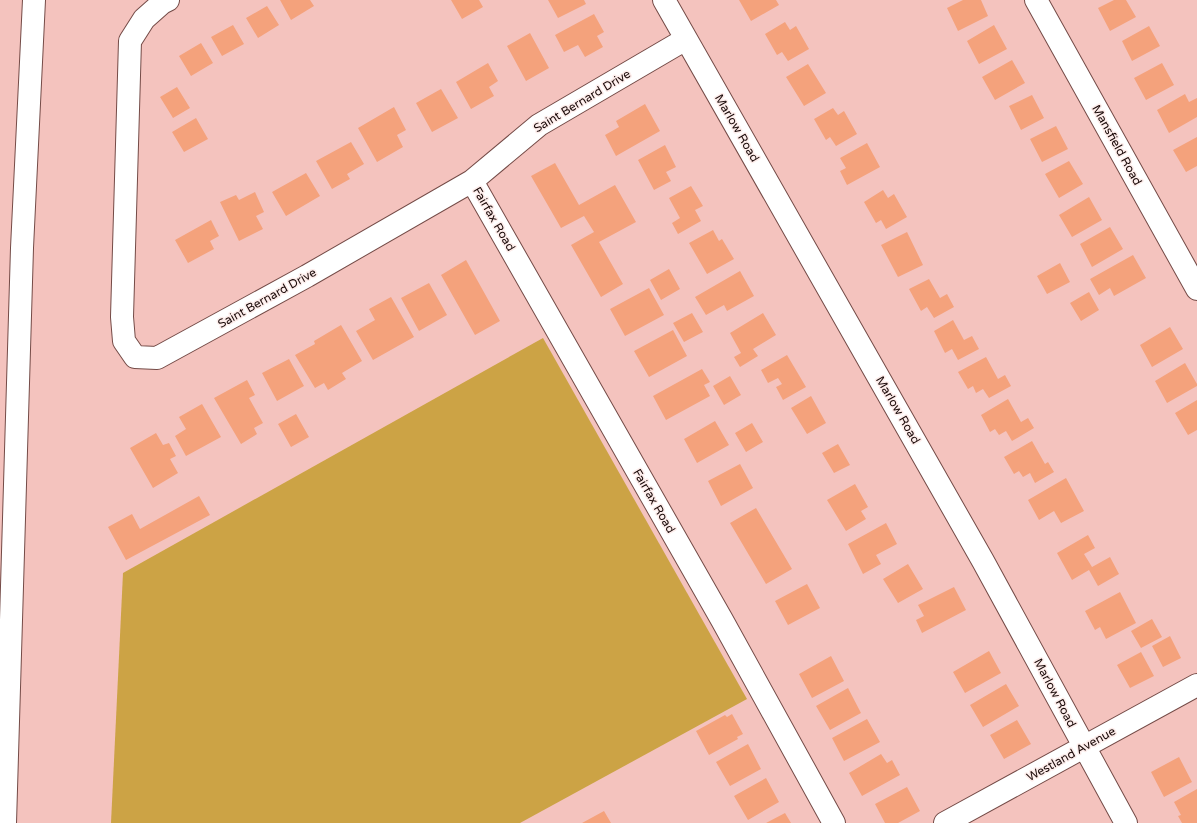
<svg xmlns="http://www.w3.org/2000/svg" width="1197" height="823" font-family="'Varela Round',sans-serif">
<rect width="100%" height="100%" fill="#f4c3be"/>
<!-- park -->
<path fill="#cca345" d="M543,338l204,361 -227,124h-409l12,-250z"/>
<!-- building -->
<path fill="#f4a27c" d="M280,0h30l4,6 -23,14z
M451,0h28l4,7 -21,12z
M548,0h36l2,4 -28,14z
M739,0h37l3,5 -28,16z
M963,0h18l7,16 -30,15 -11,-23z
M1114,0h12l10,17 -26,14 -12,-23z
M267,6l12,19 -21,13 -12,-20z
M594,14l10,18 -7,4 6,11 -18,10 -7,-12 -14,7 -9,-17z
M785,22l5,8 6,-4 13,23 -21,12 -6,-9 -5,3 -12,-21z
M233,25l11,19 -22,12 -11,-19z
M994,25l13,24 -28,15 -12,-23z
M1149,26l11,20 -28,15 -10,-20z
M530,33l19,35 -23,13 -19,-35z
M201,43l12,20 -22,13 -12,-20z
M1012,60l13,23 -30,17 -13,-23z
M488,63l10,18 -9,6 5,9 -23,13 -15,-27z
M1162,63l12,22 -28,15 -12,-22z
M808,64l18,29 -22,13 -18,-29z
M177,87l13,21 -17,10 -13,-21z
M441,89l17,29 -26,14 -16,-29z
M1185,94l4,8 8,-4v19l-28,16 -12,-23z
M1032,95l12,23 -23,12 -12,-24z
M645,104l15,27 -44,25 -11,-21 14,-8 -3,-6z
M394,107l12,23 -9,5 6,12 -26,15 -19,-34z
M833,108l5,7 6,-4 13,23 -21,12 -6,-9 -4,3 -12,-21z
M196,118l12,21 -24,13 -12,-20z
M1056,126l12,23 -26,13 -12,-23z
M1197,137v29l-11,6 -13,-22z
M351,142l13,22 -17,10 3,5 -18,10 -16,-28z
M867,143l13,24 -33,18 -7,-14 6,-3 -6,-10z
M665,145l11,22 -10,5 5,9 -17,9 -16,-30z
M1069,161l14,23 -24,14 -14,-24z
M555,163l24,42 36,-20 21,37 -37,20 24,42 -22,13 -30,-52 23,-13 -10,-16 -23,12 -30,-52z
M306,173l14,23 -34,20 -14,-24z
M691,186l12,20 -8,4 6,11 -23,13 -6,-11 8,-5 -11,-20z
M883,190l5,8 6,-4 13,23 -21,12 -5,-9 -5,3 -12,-21z
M255,192l9,20 -8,4 7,13 -24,12 -19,-39 16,-7 3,5z
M1089,197l13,23 -30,17 -13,-22z
M211,220l8,16 -9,5 4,8 -26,14 -13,-23z
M1110,227l13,22 -31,18 -12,-23z
M713,230l6,11 3,-2 12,20 -27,15 -18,-31z
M907,232l16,33 -25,12 -17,-32z
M1133,255l13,23 -32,18 -4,-8 -11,7 -9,-16z
M466,260l34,61 -25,14 -34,-60z
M1060,263l10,19 -23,12 -10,-18z
M669,269l11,20 -19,11 -11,-20z
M740,271l14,25 -27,15 -3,-6 -18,10 -11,-18z
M929,279l11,19 7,-4 7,13 -20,11 -7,-11 -6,4 -12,-22z
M429,283l18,32 -28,16 -18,-33z
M649,288l15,27 -39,21 -15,-27z
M1089,292l10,18 -18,11 -11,-18z
M391,297l23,40 -41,23 -17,-29 19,-11 -6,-11z
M692,313l11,19 -19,10 -11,-19z
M763,313l13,22 -23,14 5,7 -18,11 -6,-10 7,-4 -11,-20z
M953,320l11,20 8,-4 7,13 -21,11 -6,-11 -7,4 -11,-22z
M341,325l21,36 -20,12 4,6 -18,11 -4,-7 -9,5 -20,-33 20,-11 -1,-3z
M1170,327l13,22 -31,18 -12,-22z
M673,330l14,26 -38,21 -15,-26z
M787,355l19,32 -23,13 -7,-13 6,-3 -4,-6 -10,5 -7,-13z
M986,357l12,22 7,-4 6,11 -22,12 -6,-9 -7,4 -3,-7 -5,3 -10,-17z
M289,359l15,27 -27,15 -15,-28z
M1185,363l12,21v2l-30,17 -12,-22z
M702,369l8,13 -6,3 6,11 -44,24 -13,-24z
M730,376l11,19 -17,10 -11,-19z
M247,380l8,15 -6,3 14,25 -9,5 3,6 -16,10 -27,-46z
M811,396l15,27 -19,11 -16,-26z
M1008,399l13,23 7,-4 6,10 -22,13 -6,-10 -7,4 -4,-6 -5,3 -9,-17z
M1197,400v30l-9,5 -13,-22z
M202,404l19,33 -35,19 -11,-20 11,-7 -7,-12z
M296,414l13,23 -18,10 -13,-23z
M715,421l14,24 -32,18 -13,-24z
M752,423l11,19 -17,10 -11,-19z
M156,433l7,12 6,-2 7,13 -6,3 8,14 -25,15 -23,-40z
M1032,441l13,23 3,-2 6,10 -19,11 -5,-10 -7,4 -4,-6 -5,3 -10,-17z
M838,444l12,21 -16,8 -12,-20z
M740,464l13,24 -32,18 -13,-25z
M1066,478l18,33 -23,12 -7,-12 -15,9 -11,-20z
M855,484l13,23 -7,4 5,8 -20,12 -19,-31z
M199,496l11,19 -84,45 -18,-33 24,-13 8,15z
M756,508l36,61 -26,15 -36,-61z
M886,523l11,21 -21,11 5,9 -18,10 -15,-30z
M1088,535l7,13 -11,6 8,13 18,-10 9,17 -21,12 -9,-16 -17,10 -15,-27z
M908,564l15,25 -25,14 -15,-24z
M807,584l13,24 -32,17 -13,-24z
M954,587l12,23 -44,23 -6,-13 8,-4 -6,-11z
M1120,592l16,31 -30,16 -6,-12 -5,3 -10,-19z
M1152,619l10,18 -21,11 -10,-17z
M1170,636l11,22 -18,9 -11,-21z
M989,651l12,22 -36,20 -12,-21z
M1141,652l13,24 -24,12 -13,-23z
M831,656l13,25 -32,17 -13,-24z
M1006,684l13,22 -36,21 -13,-22z
M848,688l13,25 -31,17 -14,-24z
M732,714l11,20 -6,3 1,2 -29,16 -13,-24 29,-16 2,2z
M867,719l13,23 -36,19 -12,-23z
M1017,720l14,24 -27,15 -14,-24z
M748,744l13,25 -31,17 -14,-24z
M881,754l6,9 5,-3 8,15 -38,21 -13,-23z
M1179,757l13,25 -28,15 -13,-25z
M766,778l13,24 -31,18 -14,-24z
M907,787l13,24 -22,12h-13l-10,-19z
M1197,789v34h-15l-4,-7 3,-1 -7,-13z
M604,811l7,12h-29z
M785,813l6,10h-25z"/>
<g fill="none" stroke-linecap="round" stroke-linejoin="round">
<!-- minor casing -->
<g stroke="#744b47" stroke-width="24">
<path id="minor" d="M168,0l-6,3 -18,16 -14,22 -8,276 2,24 11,16 22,1 150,-82 165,-95 67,-56 147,-86
M664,0l319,561 143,262
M1036,0l161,289
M472,181l250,439 112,203
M945,823l252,-138"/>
</g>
<!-- highway casing -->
<g stroke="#744b47" stroke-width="24">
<path id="highway" d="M5,823l17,-575 12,-248"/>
</g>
<!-- minor -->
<use href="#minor" stroke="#fff" stroke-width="22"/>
<!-- highway -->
<use href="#highway" stroke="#fff" stroke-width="22"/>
</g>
<g text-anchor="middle" stroke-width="3" stroke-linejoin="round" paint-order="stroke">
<!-- street labels -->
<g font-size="12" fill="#190908" stroke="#fdedeb">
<text transform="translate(582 101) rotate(-31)" y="4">Saint Bernard Drive</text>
<text transform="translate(737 128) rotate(60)" y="4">Marlow Road</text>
<text transform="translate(1117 145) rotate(61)" y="4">Mansfield Road</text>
<text transform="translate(494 219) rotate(60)" y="4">Fairfax Road</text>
<text transform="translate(267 298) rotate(-29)" y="4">Saint Bernard Drive</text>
<text transform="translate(898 410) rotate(60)" y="4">Marlow Road</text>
<text transform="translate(654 501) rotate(60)" y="4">Fairfax Road</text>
<text transform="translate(1055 693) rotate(62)" y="4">Marlow Road</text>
<text transform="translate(1071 754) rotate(-29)" y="4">Westland Avenue</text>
</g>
</g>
</svg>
